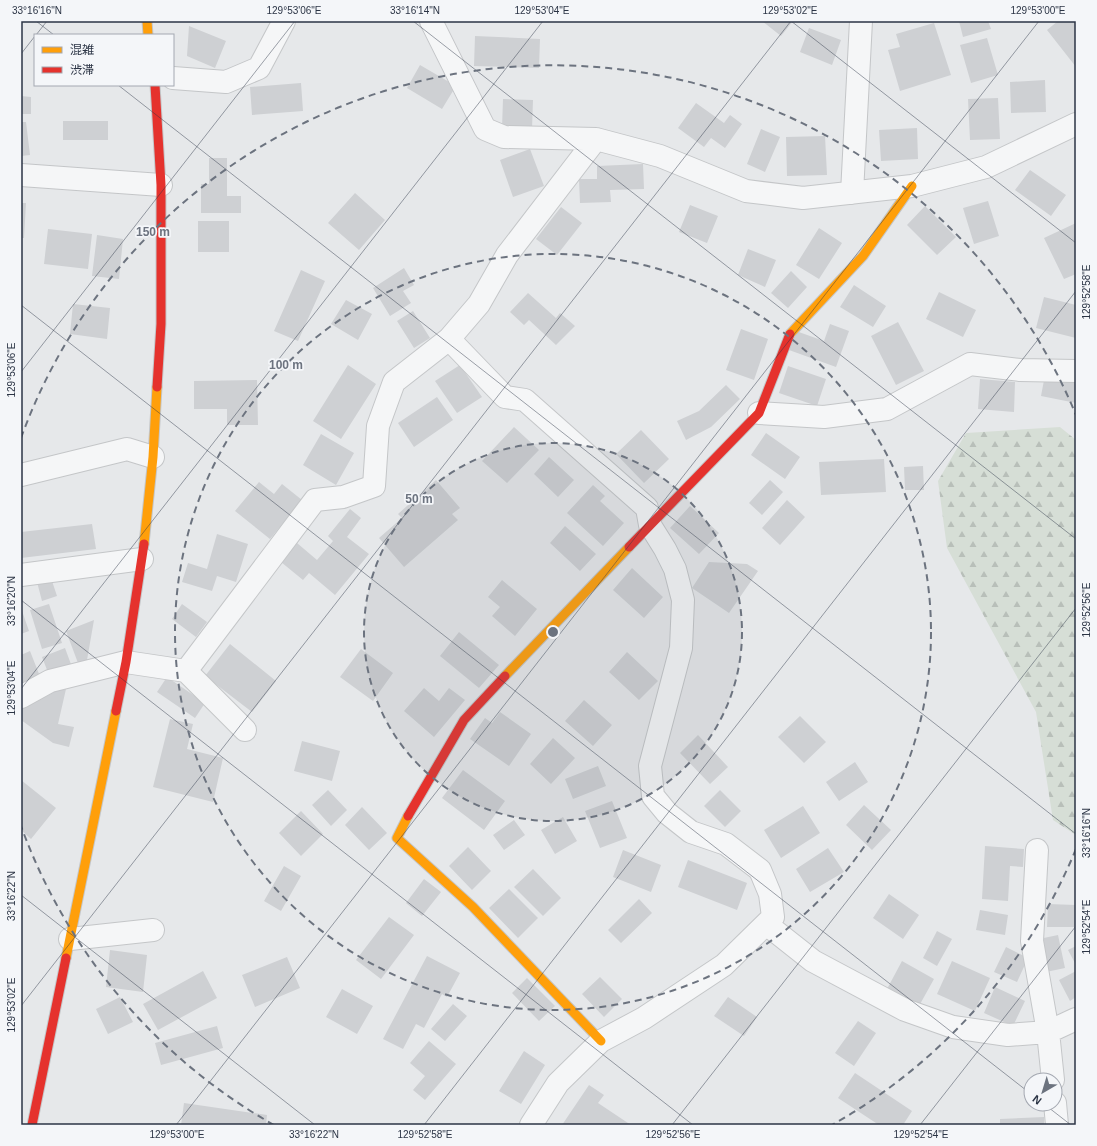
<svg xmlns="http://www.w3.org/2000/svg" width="1097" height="1146" font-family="Arial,'Noto Sans JP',sans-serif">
<defs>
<pattern id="forest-firs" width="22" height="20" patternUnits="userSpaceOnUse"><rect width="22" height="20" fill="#d6ded6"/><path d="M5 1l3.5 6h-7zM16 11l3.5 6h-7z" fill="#b8bfb9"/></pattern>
</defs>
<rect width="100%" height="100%" fill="#e6e8ea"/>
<!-- forest -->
<path fill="url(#forest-firs)" d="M1060,427l16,13v395l-23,-15 -17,-108 -89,-164 -9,-67 28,-48z"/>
<!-- building -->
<path fill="#ced0d3" d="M762,21h31l-12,15z
M959,21h29l3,8 -28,8z
M1058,21h18v46l-29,-37z
M934,23l17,52 -51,16 -12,-41 12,-3 -4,-13z
M189,26l37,15 -11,27 -28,-12z
M809,28l32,12 -9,25 -32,-13z
M475,36l65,3 -1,29 -65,-2z
M987,38l11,37 -27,8 -11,-38z
M420,65l36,21 -14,23 -35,-21z
M1045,80l1,32 -35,1 -1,-31z
M301,83l2,28 -51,4 -2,-28z
M21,96l10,1v17h-10z
M998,98l2,41 -30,1 -2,-41z
M503,99l30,1 -1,29 -30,-1z
M696,103l28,20 6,-8 12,9 -17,24 -14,-10 -7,9 -26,-19z
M63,121h45v19h-45z
M21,122h5l4,33 -9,1z
M917,128l1,31 -37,2 -2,-31z
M761,129l19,8 -15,35 -18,-8z
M825,136l2,39 -40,1 -1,-39z
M530,149l14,37 -31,11 -13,-37z
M209,158h18v38h14v17h-40v-29h8z
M643,164l1,25 -34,1 1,12 -31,1 -1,-24h18v-13z
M1030,170l36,25 -15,21 -36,-26z
M355,193l30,27 -26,30 -31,-27z
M988,201l11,35 -25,8 -11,-36z
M21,203h5l-2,35h-3z
M690,205l28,11 -11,27 -28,-11z
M925,206l31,31 -19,18 -30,-30z
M561,207l21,16 -25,32 -21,-16z
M198,221h31v31h-31z
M1076,223v51l-12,5 -20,-41z
M819,228l23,15 -23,36 -23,-14z
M48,229l44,5 -4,35 -44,-5z
M97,235l26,4 -4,40 -27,-3z
M748,249l28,11 -11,27 -27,-12z
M404,268l10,17 -11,6 8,12 -21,13 -17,-28z
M301,270l24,11 -27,60 -24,-10z
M791,271l16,16 -19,21 -17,-15z
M854,285l32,21 -13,21 -33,-20z
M939,292l37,18 -13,27 -37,-18z
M528,293l28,25 4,-5 15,13 -19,19 -27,-25 -5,5 -14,-13z
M1044,297l32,8v33l-40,-10z
M346,300l26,14 -14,26 -27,-16z
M73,304l37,4 -3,31 -37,-5z
M413,311l17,27 -16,10 -17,-27z
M898,322l26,49 -28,14 -25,-49z
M830,324l19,7 -13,36 -47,-17 7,-19 28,10z
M741,329l27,10 -14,41 -28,-10z
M348,365l28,19 -35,55 -28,-18z
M460,365l22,32 -25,16 -22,-32z
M788,366l38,13 -9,27 -38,-13z
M1045,375l31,7v21l-35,-7z
M980,379l35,3 -1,30 -36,-3z
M257,380l1,45h-31v-16h-33v-28z
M726,385l14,14 -29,28 -25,13 -9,-19 22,-10z
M437,397l16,23 -39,27 -16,-24z
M514,427l25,23 -32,33 -25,-22z
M641,430l28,29 -25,24 -28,-29z
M766,433l34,24 -15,22 -34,-24z
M321,434l33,19 -18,32 -33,-20z
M549,457l25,23 -16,17 -24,-23z
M884,459l2,33 -65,3 -2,-33z
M923,466l1,24h-19l-1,-23z
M436,480l24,28 -8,6 6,6 -54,47 -25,-29 23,-20 -4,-4z
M770,480l13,12 -21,23 -13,-12z
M259,482l15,12 8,-10 20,16 -32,39 -35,-28z
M593,485l12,11 -5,5 24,22 -21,23 -36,-33z
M787,500l18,17 -25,28 -18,-17z
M690,506l29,27 -20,21 -29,-26z
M350,509l11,9 -14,19 22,17 -34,41 -26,-22 -6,7 -22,-18 16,-19 20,17 16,-19 -5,-5z
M92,524l4,25 -75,9v-26z
M565,526l31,28 -16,17 -30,-28z
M217,534l31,10 -12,38 -19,-6 -5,15 -30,-9 6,-19 19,6z
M709,562l38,2 11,7 -29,42 -37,-25z
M632,568l31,29 -19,21 -31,-28z
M51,578l6,18 -15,5 -5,-19z
M502,580l35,29 -22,27 -23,-20 8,-9 -12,-10z
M49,604l13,39 -20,6 -12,-39z
M182,604l25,18 -11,15 -24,-18z
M21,608l8,23 -8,3z
M94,620l-7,40 -9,3 -12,-32z
M459,632l40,33 -20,23 -39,-32z
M230,644l46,37 -24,31 -47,-36z
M65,648l7,19 -23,8 -7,-18z
M361,649l32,24 -20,28 -33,-24z
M30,651l11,28 -20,8v-32z
M627,652l31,29 -19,19 -30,-28z
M167,677l38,26 -10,15 -38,-26z
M424,688l15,13 10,-13 16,12 -31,37 -30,-26z
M66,689l-8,35 16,3 -5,20 -16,-4 -32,-23v-12l26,-16z
M584,700l28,25 -19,21 -28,-25z
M500,712l31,22 -22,32 -39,-27 15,-21 7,5z
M800,716l26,26 -22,21 -26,-26z
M170,719l23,5 -6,25 36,9 -10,44 -60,-15z
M698,735l30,32 -18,17 -30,-31z
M553,738l22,20 -24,26 -21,-20z
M302,741l38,10 -8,30 -38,-10z
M855,762l13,20 -29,19 -13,-19z
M598,766l8,20 -33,13 -8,-20z
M463,770l42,31 -21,29 -42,-32z
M21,780l35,28 -25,31 -10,-9z
M328,790l19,20 -16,16 -19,-21z
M720,790l21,21 -16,16 -21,-21z
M612,801l15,37 -27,10 -15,-37z
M864,805l27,25 -19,20 -26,-25z
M803,806l17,27 -39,25 -17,-28z
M362,807l25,26 -18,17 -24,-25z
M301,811l22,23 -22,22 -22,-23z
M563,817l14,24 -22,13 -14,-24z
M514,820l11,15 -21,15 -11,-15z
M985,846l39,3 -1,18 -13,-1 -2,35 -26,-2z
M468,847l23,24 -19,19 -23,-24z
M828,848l16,24 -34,20 -14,-23z
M623,850l38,15 -10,27 -38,-15z
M688,860l59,23 -10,27 -59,-23z
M284,866l17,10 -20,35 -17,-10z
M533,869l28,29 -18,18 -29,-29z
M424,879l17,13 -19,24 -16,-13z
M509,889l29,29 -20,20 -29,-30z
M889,894l30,21 -16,24 -30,-21z
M639,899l13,14 -31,30 -13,-13z
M1048,904l28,1v22h-29z
M980,910l28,5 -3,20 -29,-5z
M389,917l25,18 -33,44 -25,-19z
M937,931l15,8 -15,27 -14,-8z
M1058,935l7,33 -19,4 -7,-33z
M1076,946v19l-8,-15z
M1006,947l22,11 -11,24 -23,-10z
M110,950l37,5 -4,37 -37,-5z
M427,956l33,17 -13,24 -5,-3 -18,34 -8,-4 -13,25 -20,-10z
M287,957l13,31 -45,19 -13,-32z
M902,961l32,18 -15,27 -32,-17z
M952,961l38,17 -15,33 -38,-17z
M203,971l14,27 -59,32 -15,-26z
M1076,971v26l-6,4 -11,-21z
M600,977l22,22 -18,18 -22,-23z
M527,978l28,28 -16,15 -27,-28z
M995,987l30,14 -12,25 -29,-13z
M342,989l31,17 -16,28 -31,-17z
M120,997l13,25 -25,12 -12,-25z
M728,997l29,20 -13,19 -30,-20z
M453,1004l14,12 -22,25 -14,-12z
M858,1021l18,12 -22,33 -19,-13z
M217,1026l6,22 -62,17 -6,-22z
M429,1041l27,23 -31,36 -12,-10 12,-14 -15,-13z
M524,1051l21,14 -24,39 -22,-13z
M855,1073l57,38 -9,14h-24l-41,-27z
M589,1085l15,10 -6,8 33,22h-69z
M184,1103l83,12 -1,10h-85z
M1044,1117v8h-44v-6z"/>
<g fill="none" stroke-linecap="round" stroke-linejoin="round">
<!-- street casing -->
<g stroke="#c4c6c8" stroke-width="24">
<path id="street" d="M431,21l54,108 19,8 92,2 64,17 86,35 57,7 109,-12 74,-19 90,-43
M173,78l53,4 33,-14 25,-47
M21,175l140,10
M852,193l9,-172
M449,339l56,58 20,3 122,108 3,17 15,24 10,20 8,31 -2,48 -31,118 3,30 14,17 24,19 35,12 34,26 10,24 3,23 -49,48 -80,53 -43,23 -43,42 -27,42
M759,413l65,4 63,-8 83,-45 50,6 56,1
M21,475l106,-26 26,8
M21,575l121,-16
M186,671l59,59
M21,697l29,-16 76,-19 60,9 129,-171 28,-3 31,-11 4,-60 16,-44 55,-43 30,-35 28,-49 89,-116
M1037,850l-5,91 16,91 5,48
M766,924l47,37 92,49 48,17 55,8 40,-3 28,-13
M70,939l83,-9
M1055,1103l2,22"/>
</g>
<!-- slow casing -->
<g stroke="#c4c6c8" stroke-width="11">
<path id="slow" d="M147,21l1,14
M790,334l73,-78 49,-70
M144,544l9,-87 4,-70
M505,676l124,-129
M408,816l-11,22 76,69 128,134
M66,958l50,-247"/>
</g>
<!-- jam casing -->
<g stroke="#c4c6c8" stroke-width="11">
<path id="jam" d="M155,85l6,100v139l-4,63
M629,547l130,-134 31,-79
M116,711l10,-49 18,-118
M408,816l56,-96 41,-44
M32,1125l34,-167"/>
</g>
<!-- street -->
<use href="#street" stroke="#f5f6f7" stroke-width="22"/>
<!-- slow -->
<use href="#slow" stroke="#ff9f0a" stroke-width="9"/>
<!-- jam -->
<use href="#jam" stroke="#e5322d" stroke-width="9"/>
</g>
<!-- ticks -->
<path fill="none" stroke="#2b3445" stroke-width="1" stroke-opacity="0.45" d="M36,21l18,14M413,21l663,518M791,21l285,222M36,35l11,-14M21,54l14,-18M118,85l958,749M21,305l1010,789M21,372l274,-351M21,600l672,525M21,689l522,-668M21,895l294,230M21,1006l770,-985M1044,1104l27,21M176,1125l863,-1104M424,1125l652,-834M672,1125l404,-517M920,1125l156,-199"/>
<!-- distance rings -->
<circle cx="553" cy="632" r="189" fill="#6c737f" fill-opacity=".12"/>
<g fill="none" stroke="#6c737f" stroke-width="2" stroke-dasharray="7 5">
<circle cx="553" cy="632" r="189"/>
<circle cx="553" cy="632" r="378"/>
<path d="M1076 849A566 566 0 0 1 832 1125M274 1125A566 566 0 0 1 21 826M21 438A566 566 0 0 1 1076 415"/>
</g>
<circle cx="553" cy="632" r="6" fill="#6c737f" stroke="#f4f6f9" stroke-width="2"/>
<g font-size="12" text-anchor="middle" font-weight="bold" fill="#6c737f" stroke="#f4f6f9" stroke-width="3.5" stroke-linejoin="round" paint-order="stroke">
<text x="153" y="236">150 m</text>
<text x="286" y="369">100 m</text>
<text x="419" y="503">50 m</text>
</g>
<!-- border -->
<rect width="1097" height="1146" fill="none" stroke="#f4f6f9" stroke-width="44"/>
<!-- legend -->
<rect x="34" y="34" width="140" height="52" fill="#f4f6f9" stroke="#a4a8b1"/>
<rect x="42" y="47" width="20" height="6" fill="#ff9f0a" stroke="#a4a8b1"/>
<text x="70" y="54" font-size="12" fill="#2b3445">混雑</text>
<rect x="42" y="67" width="20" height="6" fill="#e5322d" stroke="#a4a8b1"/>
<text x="70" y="74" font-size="12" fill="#2b3445">渋滞</text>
<!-- north arrow -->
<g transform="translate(1043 1092) rotate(218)"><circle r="19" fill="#f4f6f9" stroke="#a4a8b1"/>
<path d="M0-3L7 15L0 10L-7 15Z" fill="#6c737f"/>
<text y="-6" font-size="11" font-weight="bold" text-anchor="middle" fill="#2b3445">N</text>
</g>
<rect x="22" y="22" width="1053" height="1102" fill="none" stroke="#2b3445" stroke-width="1.5"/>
<g font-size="10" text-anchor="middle" fill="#2b3445">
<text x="37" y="14">33°16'16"N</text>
<text x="294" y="14">129°53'06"E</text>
<text x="415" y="14">33°16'14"N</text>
<text x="542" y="14">129°53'04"E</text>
<text x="790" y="14">129°53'02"E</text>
<text x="1038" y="14">129°53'00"E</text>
<text transform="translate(1086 292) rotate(-90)" y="4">129°52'58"E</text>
<text transform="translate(11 370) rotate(-90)" y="4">129°53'06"E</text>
<text transform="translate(11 601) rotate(-90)" y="4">33°16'20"N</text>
<text transform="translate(1086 610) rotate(-90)" y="4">129°52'56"E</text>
<text transform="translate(11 688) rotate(-90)" y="4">129°53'04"E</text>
<text transform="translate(1086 833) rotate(-90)" y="4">33°16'16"N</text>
<text transform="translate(11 896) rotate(-90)" y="4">33°16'22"N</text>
<text transform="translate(1086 927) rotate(-90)" y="4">129°52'54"E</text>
<text transform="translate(11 1005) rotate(-90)" y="4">129°53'02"E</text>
<text x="177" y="1138">129°53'00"E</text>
<text x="314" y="1138">33°16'22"N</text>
<text x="425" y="1138">129°52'58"E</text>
<text x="673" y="1138">129°52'56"E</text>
<text x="921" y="1138">129°52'54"E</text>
</g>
</svg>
